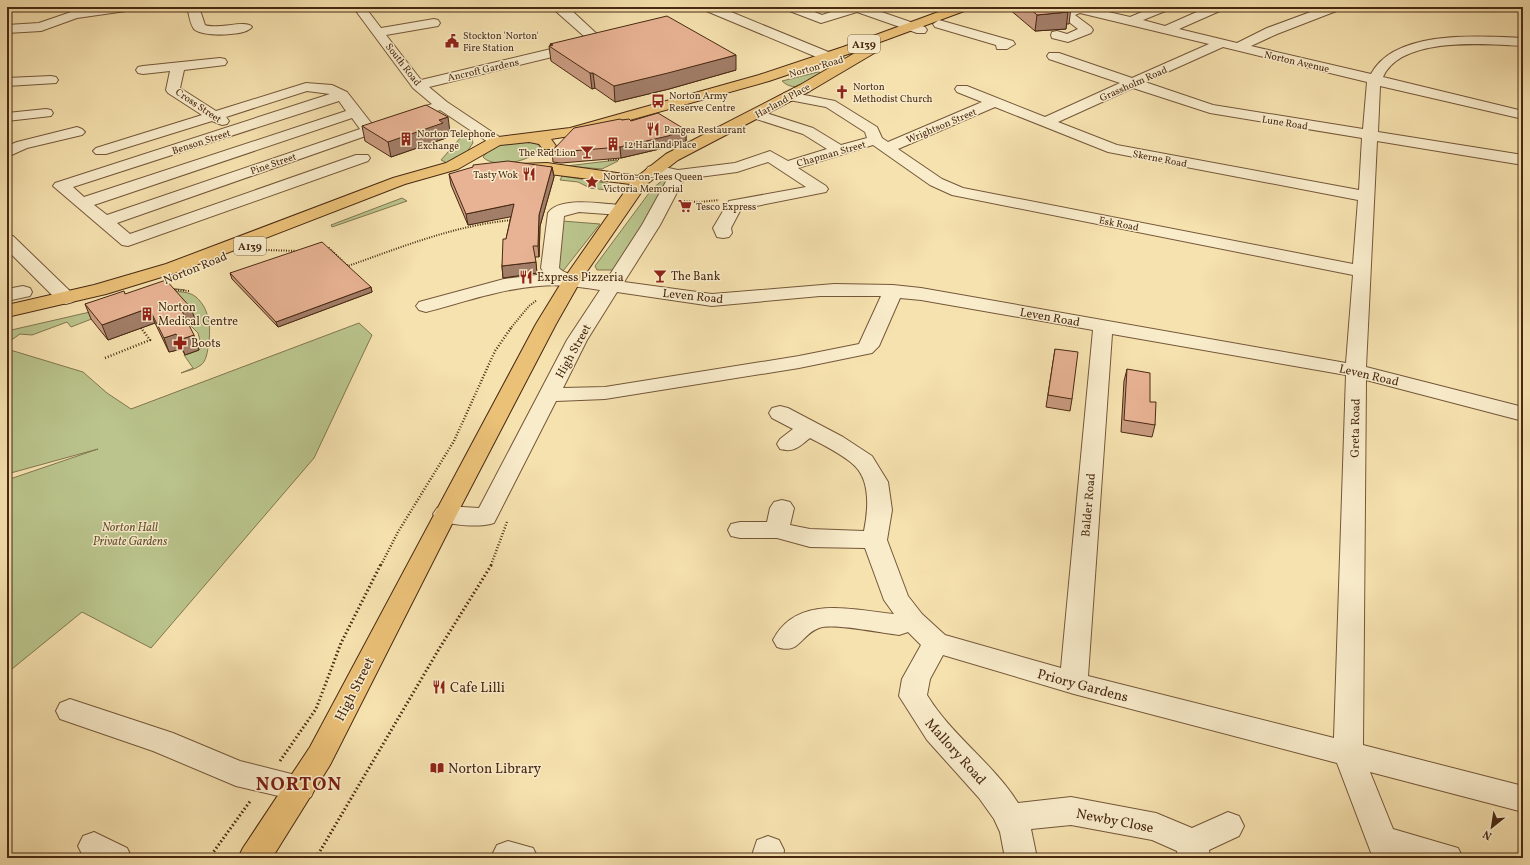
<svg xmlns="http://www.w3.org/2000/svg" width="1530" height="865" font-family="Vollkorn,serif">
<rect width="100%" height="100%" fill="#f6e2af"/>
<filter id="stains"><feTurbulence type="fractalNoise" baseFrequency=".005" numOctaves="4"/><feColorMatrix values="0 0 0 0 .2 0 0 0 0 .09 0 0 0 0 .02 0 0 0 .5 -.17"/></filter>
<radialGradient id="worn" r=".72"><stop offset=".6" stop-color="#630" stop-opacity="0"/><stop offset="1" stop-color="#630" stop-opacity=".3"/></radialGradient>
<!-- green -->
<path fill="#bac48c" stroke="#81764f" d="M818,72l5,1c-15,8 -27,21 -41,8z
M471,135l2,8 -7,10 -19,10 -6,-3 21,-24z
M520,140l17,3 3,4c-6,15 -47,22 -57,10 7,-12 25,-14 37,-17z
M617,160l1,1 -16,8 -36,-3z
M562,176l44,7 9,6v2l-25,-3 -12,-6 -18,-2z
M664,179l6,1 -54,90h-19l-2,-4 57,-77z
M402,198l5,3 -75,26 -1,-2z
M562,221l38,3 -37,47h-6z
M170,288l15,2 -16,-1 -98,38 -4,-5 -35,13 -12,-1 -13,9v-12l83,-19z
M169,291c9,1 20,0 27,6 15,13 15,34 12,51 -1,6 -2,13 -7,17 -5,4 -14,6 -20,8l12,-5 -9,-13 18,-7 -4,-15 -8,-8 6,-3z
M359,323l13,12 -58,123 -163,190 -69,-36 -75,61v-193l91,-31 -91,25v-125l76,23 24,21 24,16z"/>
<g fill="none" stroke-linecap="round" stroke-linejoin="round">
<!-- minor casing -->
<g stroke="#745739" stroke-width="2">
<path id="minor" d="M103,7h29l-6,4 -49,7 -36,13 -34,2v-8l32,-2 32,-11z
M187,7h12l6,18c12,5 42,-6 47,2 -6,9 -47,10 -57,3 -5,-4 -6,-17 -8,-23z
M353,7h12l16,21 53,-9 4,1 2,3 -2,3 -52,9 35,45 151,-36 13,-7 -34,-30h15l4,2 28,26 -2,7 -15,8 -152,37 18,15 54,36 3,3 -3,3h-10l-51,-34 -323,113 13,11 226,-79h12l2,3 -2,3 -240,85 -6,-1 -69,-59 2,-3 275,-89 -23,-3 -81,26 3,4 -2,3 -5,1 -10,-4 -106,33h-10l-3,-3 3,-3 106,-33 -34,-22 -2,-3 4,-19 -27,3 -5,-1 -2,-3 2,-3 5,-1 77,-8 5,1 2,3 -2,3 -41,5 -4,18 36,23 90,-28 26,2 15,7 25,32 60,-20 -19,-16zM339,101l7,10 -262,86 -11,-10zM352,118l8,11 -253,86 -13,-10z
M702,7h17l129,53 2,3 -2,3h-10l-134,-56z
M785,7h17l20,8 24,-8h21l58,20 2,3 -2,3h-8l-60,-21 -36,11 -34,-13z
M1066,7h21l43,10 24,-10h16l-2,3 -25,10 22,6 43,-19h16l-2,3 -43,19 58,14 30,-15 57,-21h17l-2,3 -62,24 -26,12 120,28c24,-45 108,-38 152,-36v8c-37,-2 -122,-10 -140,31l140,34v8l-143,-33 -2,46 145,23v10l-146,-24 -11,226 157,40v14l-157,-41 -3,365 160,41v26l-153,-40 23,57 65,19 5,10h-90l-36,-95 -263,-69 -131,-39 -13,24 -3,16c25,41 66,68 91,108l53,-6 85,16 36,15 36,-16 11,4 5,10 -5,10 -30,14 1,8h-32l-1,-7 -25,-11 -81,-15 -40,4 6,29h-32l-5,-26 -6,-13 -15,-21 -52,-58 -28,-44 3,-17 19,-34 -13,-13 -9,3c-18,-2 -65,-12 -80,-7 -19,7 -19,27 -42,19l-4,-7c24,-46 79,-30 121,-26l-10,-14 -19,-52 -55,-1 -33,-9h-37l-9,-2 -3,-6 3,-6 9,-2h27l3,-14 4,-6 8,-2 8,2 4,6 -4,17 20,4 54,2c4,-20 7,-49 -9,-65 -11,-11 -32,-21 -45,-28 -10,8 -16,15 -30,11l-3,-5 3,-5 13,-10 -21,-11 -3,-5 3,-5 8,-2 8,2 55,29 29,19 16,26 4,28 -5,30 21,56 14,18 23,21 116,33 32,-338 -172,-30 -21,-2 -21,48 -7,7 -73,15 -194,31 -49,2 -62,122c-16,5 -41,2 -57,-3l-4,-6 4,-6 8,-2 34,2 88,-168 33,-50c-20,-3 -40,-6 -61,-4 -39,3 -75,16 -113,26l-7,-2 -3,-4 3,-4 85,-23 41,-5 -4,-6 7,-55c11,-17 54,-9 72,-8l6,1 2,4 -2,4 -6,1 -41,-3 -15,4 -5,52c7,9 37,10 48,11l35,-54 26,-47 -20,-5 -2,-3 2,-3 6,-2 24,5 57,-7 35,-12 18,10 39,-12 -24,-15 -53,-17 -2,-3 2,-3h10l53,17 28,17 26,-7 -2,-6 -39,-25 -42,-8 -2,-3 2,-3 5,-1 46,9 42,26 5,11 6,4 94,-40 -25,-10 -2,-3 2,-3h10l78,31 75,-34 -71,-24 -2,-3 2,-3h10l73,25 77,-34 -129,-31 -5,2 16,12 2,3 -2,3 -23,9 -16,-4 -1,-3 1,-3 5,-1 10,3 11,-5 -18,-14 8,-6zM1223,47l144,35 -4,47 -150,-24 -68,-23zM1133,88l77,25 152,25 -3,52 -242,-45 -59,-23zM995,107l113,45 250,48 -5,64 -390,-76 -21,-9 -44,-30zM873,145l57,40 22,10 401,80 -7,88 -425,-75 -28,-3 -59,-1 -122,10 -88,-12 36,-57 24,-46 53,-7 31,-10 38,25 -77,14 -16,27 4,9 6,1 6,-1 3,-4 -1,-5 10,-19 85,-17 2,-3 -2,-3 -28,-18zM617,292l95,14 108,-10h61l-22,48 -60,12 -194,31 -42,1 24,-48zM1112,334l234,41 -12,363 -246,-62z
M939,20l74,21 2,3 -8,5h-10l-1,-4 -61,-18 -2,-3z
M51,76l5,1 2,3 -2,3 -49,3v-8z
M46,109l5,1 2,3 -2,3 -44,5v-8z
M77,127l5,2 3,3 -3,3 -55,13 -20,9v-11l10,-4z
M7,235l6,1 60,58 2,4 -2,4 -7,2 -7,-2 -52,-52z
M23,286l7,2 2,4 -2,4 -23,5v-12z
M70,699l103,34 67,28 71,18 4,9 -4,9 -11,4 -64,-15 -83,-35 -93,-32 -4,-8 4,-8z
M94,832l33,16 5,10h-46l-3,-2 -5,-10 5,-10z
M768,836l11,4 5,10 -1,8h-32l6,-18z
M508,841l25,7 5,10h-45l-1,-3 5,-10z"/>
</g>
<!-- major casing -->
<g stroke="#482912" stroke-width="2">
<path id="major" d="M952,7h17l-2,3 -95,35 6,4 -2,3 -66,39 -132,69 -31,24 -66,96 -25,44 -99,190 -127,251 -58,93h-34l5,-10 67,-101 226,-423 27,-44 67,-96 -113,-14 -2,-3 2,-3 30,-1 91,13 28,-22 134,-69 60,-35 -91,31 -193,54 -25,4 5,7 -3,3h-10l-4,-5 -10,-2 -29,3 -42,24 -53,15 -227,88 -72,22 -99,23v-12l87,-20 72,-21 227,-86 53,-15 45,-25 79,-10 189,-53 84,-28z"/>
</g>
<!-- path-far2 -->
<path stroke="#482912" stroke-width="2" stroke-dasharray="1 1.5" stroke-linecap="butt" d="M608,160l12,-1
M684,201l15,1 20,-2
M326,248h3l19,18c54,-19 107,-41 165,-46
M266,250l33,1
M173,290l16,1
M141,328l1,1
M510,329l19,-23 8,-6"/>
<!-- path-far1 -->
<path stroke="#482912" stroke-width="2.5" stroke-dasharray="1 2" stroke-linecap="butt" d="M105,358l45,-18 -9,-12
M381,565l17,-33 56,-91 41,-90 16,-23
M491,565l16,-43"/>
<!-- path -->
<path stroke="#482912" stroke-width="3" stroke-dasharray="1.5 2.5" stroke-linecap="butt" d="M280,761l36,-52 25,-66 40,-79
M209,858l42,-58
M316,858l123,-209 53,-85"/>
<!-- minor -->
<use href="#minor" fill="#f9eccb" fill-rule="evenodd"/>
<!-- major -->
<use href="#major" fill="#ebc178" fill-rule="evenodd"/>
</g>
<!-- wall -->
<path fill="#c89a7f" stroke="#482912" d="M1009,7h62l-2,17h-3v5l-31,2 -26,-22z
M550,44l186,26 -67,19 -54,13 -20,-14 -3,1 -41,-28 -2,-15h2z
M622,120l9,1 55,9v11l-18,6 -47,11 -60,5 -8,-1 -1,-11z
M362,126l88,6 -5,1 1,5 -55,19 -26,-16z
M552,167l2,10 -14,49 -1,31h-4l2,16 -34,5 -1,-12 4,-27 5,-23 -43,9 -17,-40 -2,-11z
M230,273l141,14 1,5 -94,35 -46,-48z
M125,294l71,28 -7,3 10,25 -14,5 -3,-6 -13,3 -14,-29 -47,17 -17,-21 -6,-15z
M1055,349l17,50 -2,12 -24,-4z
M1127,369l23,33 5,23 -3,12 -31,-5 3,-51z"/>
<!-- shaded-wall -->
<path fill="#a27d68" stroke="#482912" d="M1068,12l-2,17 -31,2 2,-16z
M736,55v15l-67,19 -54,13 -1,-16z
M590,73h3l2,15 -3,1z
M448,117l2,15 -5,1 1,5 -55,19 -3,-15 51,-22z
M686,130v11l-18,6 -47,11 -1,-11z
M552,167l2,10 -14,49 -1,31 -1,-11 1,-31z
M514,204l1,12 -47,9 -2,-11z
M536,262l1,11 -34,5 -1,-12z
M371,287l1,5 -94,35 -2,-5z
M149,308l6,15 -47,17 -6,-15z
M191,308l5,14 -9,4 -5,-15z
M176,334l6,15 -13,3 -5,-14z
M194,335l5,15 -14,5 -6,-15z"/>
<!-- building -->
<path fill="#e8b394" stroke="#482912" d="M1028,7h43l-7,1 4,4 -31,3z
M667,16l69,39 -68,18 -54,13 -21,-13h-3l-41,-27 4,-1 -3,-1z
M426,105l22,12 -9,3 4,3 -55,19 -26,-16z
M658,113l28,17 -18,6 -48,11 -61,5 -7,-1 22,-23 46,-9 2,1 7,-1 2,2z
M508,161l44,6 -13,48 -1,31h-5l3,16 -34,4 1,-27h3l8,-35 -48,10 -17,-40 24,-7v-2z
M322,242l49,45 -95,35 -46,-49z
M166,280l25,28 -9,3 12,24 -15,5 -3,-6 -12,4 -15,-30 -47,17 -17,-21 39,-13 1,3z
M1055,349l23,3 -6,47 -24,-4z
M1127,369l23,4v29h6l-1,23 -31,-5z"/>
<!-- icons -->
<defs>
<g id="civic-bare" transform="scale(1.08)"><path d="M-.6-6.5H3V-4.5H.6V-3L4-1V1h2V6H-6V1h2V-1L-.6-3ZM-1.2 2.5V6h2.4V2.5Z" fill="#8f2418" stroke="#f9eccb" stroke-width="2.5" paint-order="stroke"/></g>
<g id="church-bare" transform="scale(1.08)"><path d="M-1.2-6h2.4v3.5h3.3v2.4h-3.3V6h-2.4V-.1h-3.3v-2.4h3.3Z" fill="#8f2418" stroke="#f9eccb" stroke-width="2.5" paint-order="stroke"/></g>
<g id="bus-bare" transform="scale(1.08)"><path d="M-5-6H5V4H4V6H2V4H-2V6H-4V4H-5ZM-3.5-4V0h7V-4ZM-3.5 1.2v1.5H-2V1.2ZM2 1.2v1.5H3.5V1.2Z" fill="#8f2418" stroke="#f9eccb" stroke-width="2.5" paint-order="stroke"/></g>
<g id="restaurant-bare" transform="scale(1.08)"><path d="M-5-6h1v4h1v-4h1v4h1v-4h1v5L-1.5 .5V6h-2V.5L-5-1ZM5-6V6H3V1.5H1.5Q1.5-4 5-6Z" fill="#8f2418" stroke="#f9eccb" stroke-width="2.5" paint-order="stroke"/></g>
<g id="building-bare" transform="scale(1.08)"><path d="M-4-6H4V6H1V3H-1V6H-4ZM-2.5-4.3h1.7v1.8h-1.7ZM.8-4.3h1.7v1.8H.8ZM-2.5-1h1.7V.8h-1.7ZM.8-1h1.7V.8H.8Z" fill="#8f2418" stroke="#f9eccb" stroke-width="2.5" paint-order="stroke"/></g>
<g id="bar-bare" transform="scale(1.08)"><path d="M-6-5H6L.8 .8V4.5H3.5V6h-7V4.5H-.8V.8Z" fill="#8f2418" stroke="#f9eccb" stroke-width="2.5" paint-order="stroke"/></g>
<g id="sight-bare" transform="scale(1.08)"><path d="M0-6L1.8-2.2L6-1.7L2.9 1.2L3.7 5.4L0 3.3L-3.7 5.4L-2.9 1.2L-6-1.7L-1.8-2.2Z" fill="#8f2418" stroke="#f9eccb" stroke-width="2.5" paint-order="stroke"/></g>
<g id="supermarket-bare" transform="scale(1.08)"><path d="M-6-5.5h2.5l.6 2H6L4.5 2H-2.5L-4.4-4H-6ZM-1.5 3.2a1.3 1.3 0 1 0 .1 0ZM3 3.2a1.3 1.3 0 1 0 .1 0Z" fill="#8f2418" stroke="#f9eccb" stroke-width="2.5" paint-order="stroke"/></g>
<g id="pharmacy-bare" transform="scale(1.08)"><path d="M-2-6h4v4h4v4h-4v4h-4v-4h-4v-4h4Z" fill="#8f2418" stroke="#f9eccb" stroke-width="2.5" paint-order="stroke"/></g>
<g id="library-bare" transform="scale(1.08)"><path d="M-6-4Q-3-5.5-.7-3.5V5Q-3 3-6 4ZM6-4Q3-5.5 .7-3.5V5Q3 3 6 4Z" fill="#8f2418" stroke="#f9eccb" stroke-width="2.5" paint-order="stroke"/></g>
</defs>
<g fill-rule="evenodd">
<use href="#civic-bare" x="452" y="41"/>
<use href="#church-bare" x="842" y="92"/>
<use href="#bus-bare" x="658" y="101"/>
<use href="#restaurant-bare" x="653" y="129"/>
<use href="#building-bare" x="406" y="139"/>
<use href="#building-bare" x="613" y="144"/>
<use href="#bar-bare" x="587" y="152"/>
<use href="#restaurant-bare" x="529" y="174"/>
<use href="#sight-bare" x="592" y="182"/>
<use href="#supermarket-bare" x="685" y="206"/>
<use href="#bar-bare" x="660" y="276"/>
<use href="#restaurant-bare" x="526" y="277"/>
<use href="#building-bare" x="147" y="314"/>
<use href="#pharmacy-bare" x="180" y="343"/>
<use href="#restaurant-bare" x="439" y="687"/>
<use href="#library-bare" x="437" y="768"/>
</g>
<g text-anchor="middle" stroke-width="3" stroke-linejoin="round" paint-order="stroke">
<!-- far-poi labels -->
<g font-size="10" fill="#482912" stroke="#f9eccb" text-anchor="start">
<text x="463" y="39">Stockton 'Norton'<tspan x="463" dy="12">Fire Station</tspan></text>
<text x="853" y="90">Norton<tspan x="853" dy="12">Methodist Church</tspan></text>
<text x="669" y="99">Norton Army<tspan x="669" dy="12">Reserve Centre</tspan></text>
<text x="664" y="133">Pangea Restaurant</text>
<text x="417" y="137">Norton Telephone<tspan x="417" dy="12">Exchange</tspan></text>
<text x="624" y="148">12 Harland Place</text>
<text x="576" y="156" text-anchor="end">The Red Lion</text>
<text x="518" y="178" text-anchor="end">Tasty Wok</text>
<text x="603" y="180">Norton-on-Tees Queen<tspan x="603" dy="12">Victoria Memorial</tspan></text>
<text x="696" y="210">Tesco Express</text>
</g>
<!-- far-street labels -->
<g font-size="10" fill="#482912" stroke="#f9eccb">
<text transform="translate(1297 61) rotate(13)" y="4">Norton Avenue</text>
<text transform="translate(404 64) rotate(52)" y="4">South Road</text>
<text transform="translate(816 66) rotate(-16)" y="4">Norton Road</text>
<text transform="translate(483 69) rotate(-13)" y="4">Ancroft Gardens</text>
<text transform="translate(1133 83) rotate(-24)" y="4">Grassholm Road</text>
<text transform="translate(782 100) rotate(-29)" y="4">Harland Place</text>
<text transform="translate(199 105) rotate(34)" y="4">Cross Street</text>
<text transform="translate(1285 122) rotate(9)" y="4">Lune Road</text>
<text transform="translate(941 125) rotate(-23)" y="4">Wrightson Street</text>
<text transform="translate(201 141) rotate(-18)" y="4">Benson Street</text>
<text transform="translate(831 153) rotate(-16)" y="4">Chapman Street</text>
<text transform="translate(1160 158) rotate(11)" y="4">Skerne Road</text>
<text transform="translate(273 163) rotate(-19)" y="4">Pine Street</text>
<text transform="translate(1119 223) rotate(11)" y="4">Esk Road</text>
</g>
<!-- shield labels -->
<g fill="#f9eccb" stroke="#7d644a" stroke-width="1">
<rect x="848" y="35" width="32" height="18" rx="3"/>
<rect x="234" y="237" width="32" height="18" rx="3"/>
</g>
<g font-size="11" font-weight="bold" fill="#482912">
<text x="864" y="48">A139</text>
<text x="250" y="250">A139</text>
</g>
<!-- street labels -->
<g font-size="12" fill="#482912" stroke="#f9eccb">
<text transform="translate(195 268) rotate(-22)" y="4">Norton Road</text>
<text transform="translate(693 296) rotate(6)" y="4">Leven Road</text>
<text transform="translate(1050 317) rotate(10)" y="4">Leven Road</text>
<text transform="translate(573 351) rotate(-61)" y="4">High Street</text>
<text transform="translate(1369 375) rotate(13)" y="4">Leven Road</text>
<text transform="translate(1355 428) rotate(-89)" y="4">Greta Road</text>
<text transform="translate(1088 505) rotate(-85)" y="4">Balder Road</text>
</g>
<!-- poi labels -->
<g font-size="12" fill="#482912" stroke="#f9eccb" text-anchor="start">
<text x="671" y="280">The Bank</text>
<text x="537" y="281">Express Pizzeria</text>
<text x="158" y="311">Norton<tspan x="158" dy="14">Medical Centre</tspan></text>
<text x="191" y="347">Boots</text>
</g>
<!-- park labels -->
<g font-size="12" font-style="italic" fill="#645030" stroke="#f9eccb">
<text x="130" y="531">Norton Hall<tspan x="130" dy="14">Private Gardens</tspan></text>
</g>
<!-- near-street labels -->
<g font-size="14" fill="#482912" stroke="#f9eccb">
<text transform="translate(1083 685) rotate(15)" y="5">Priory Gardens</text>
<text transform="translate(354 689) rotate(-63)" y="5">High Street</text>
<text transform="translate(956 751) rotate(48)" y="5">Mallory Road</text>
<text transform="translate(1115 820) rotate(11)" y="5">Newby Close</text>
</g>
<!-- near-poi labels -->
<g font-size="14" fill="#482912" stroke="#f9eccb" text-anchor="start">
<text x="450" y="692">Cafe Lilli</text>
<text x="448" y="773">Norton Library</text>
</g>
<!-- near-district labels -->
<g font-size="19" font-weight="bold" letter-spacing="1" fill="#7a1f14" stroke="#f9eccb">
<text x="299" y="790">NORTON</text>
</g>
</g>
<!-- margin -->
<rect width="1530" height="865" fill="none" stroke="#f6e2af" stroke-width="24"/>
<rect x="8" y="8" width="1514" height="849" fill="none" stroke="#482912" stroke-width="2"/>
<rect x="12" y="12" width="1506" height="841" fill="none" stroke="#482912"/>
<!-- north arrow -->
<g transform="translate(1492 827) rotate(210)" stroke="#f9eccb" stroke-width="3" paint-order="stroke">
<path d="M0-3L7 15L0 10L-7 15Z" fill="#482912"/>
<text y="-6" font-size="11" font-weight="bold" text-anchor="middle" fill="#482912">N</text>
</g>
<rect width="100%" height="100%" filter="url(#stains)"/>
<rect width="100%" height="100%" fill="url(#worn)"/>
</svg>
